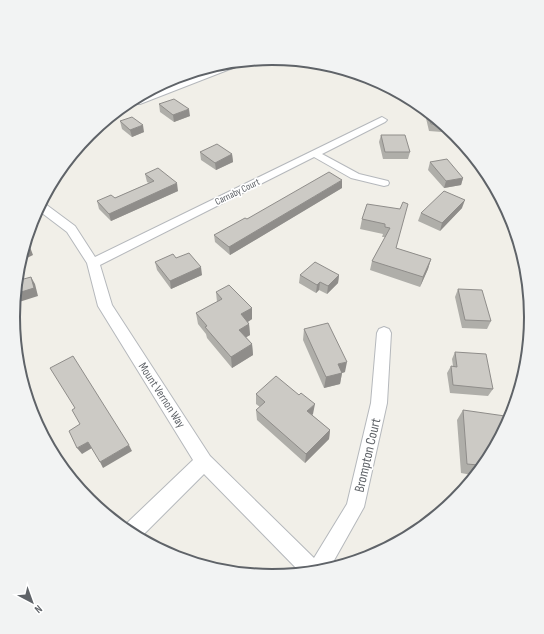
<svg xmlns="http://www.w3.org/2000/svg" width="544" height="634" font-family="'Sofia Sans Condensed',sans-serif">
<rect width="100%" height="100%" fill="#f1efe8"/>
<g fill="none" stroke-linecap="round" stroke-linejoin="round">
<!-- street casing -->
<g stroke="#b5b8bc" stroke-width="2">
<path id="street" d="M243,64l-103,40h-6l12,-9 73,-27z
M382,117l5,3 -2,2 -63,32 37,20 29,7 1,2 -1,2 -4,1 -33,-8 -37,-21 -214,108 12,40 98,151 104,102 33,-54 24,-101 6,-70 2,-4 5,-2 5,2 2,4 -4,70 -23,104 -32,57 -33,7 -95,-97 -62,62 -16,-11 1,-2 66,-63 -95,-154 -11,-43 -20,-31 -29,-22 5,-7h1l31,23 20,31z"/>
</g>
<!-- street -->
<use href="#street" fill="#fff" fill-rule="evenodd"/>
</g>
<!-- wall -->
<path fill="#afaea9" d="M159,104l31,12 -16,6 -14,-10z
M425,114l18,12 -1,6 -13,-1z
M120,121l24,11 -12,5 -10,-8z
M381,135l29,17 -2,7h-25l-4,-17z
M200,152l32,2 1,8 -17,8 -15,-10z
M430,162l33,16 -2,7 -17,3 -16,-18z
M145,174l33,17 -67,30 -12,-12 -2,-8 18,-3 34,-15 -2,-1z
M342,188l-112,67 -15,-13 -1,-7 33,-16z
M462,208l-22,23 -22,-10 3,-8z
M400,209l-4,39 35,11 -3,10 -8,18 -50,-17 2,-9 13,-24h-3l1,-3 -23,-5 2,-10z
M176,258l26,17 -31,14 -14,-19 -2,-8z
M300,275h39l-1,8 -11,11 -8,-4 -3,3 -17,-10z
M458,289l33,32 -4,8 -25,-1 -7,-31z
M216,292l36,16v11l-4,3 1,2 1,11 -4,2 6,7 1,11 -21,13 -25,-30 -1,-4 -8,-10 -2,-11 21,-11z
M304,329l41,43 -3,1 -2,11 -16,4 -21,-48z
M455,352l38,37 -5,7 -38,-3 -3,-20 4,-7h2l-1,-7z
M256,394l57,20 -1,1 18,15 -1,9 -24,24 -48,-43 -1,-10 4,-3 -4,-3z
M463,410l43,14 -34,51 -11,-2 -4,-53z"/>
<!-- shaded-wall -->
<path fill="#8f8d8a" d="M189,109l1,7 -16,6 -1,-7z
M143,125l1,7 -12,5 -2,-7z
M232,154l1,8 -17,8 -1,-7z
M463,178l-2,7 -17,3 2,-7z
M342,180v8l-112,67 -1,-8z
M177,183l1,8 -67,30 -2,-7z
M465,200l-3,8 -22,23 2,-8z
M30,247l3,8 -8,4 2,-10z
M431,259l-3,10 -8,18 3,-10z
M201,267l1,8 -31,14 -1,-8z
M339,275l-1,8 -11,11 1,-8z
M31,277l4,7 3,12 -22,7 2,-10z
M320,282l-1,8 -3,3 1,-8z
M252,308v11l-11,7v-12z
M249,324l1,11 -10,6 -1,-11z
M252,344l1,11 -21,13 -1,-11z
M347,362l-2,10 -9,3 2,-11z
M342,373l-2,11 -16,4 2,-11z
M315,404l-2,10 -7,7 1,-10z
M330,430l-1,9 -24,24 1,-9z
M88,442l4,6 -10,6 -5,-6z
M129,445l3,6 -29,17 -3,-6z"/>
<!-- building -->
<path fill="#cccac5" stroke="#8f8d8a" d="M174,99l15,10 -16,6 -14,-11z
M132,117l11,8 -13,5 -10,-9z
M429,117l11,7h-9z
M381,135h24l5,17h-25z
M217,144l15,10 -17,9 -15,-11z
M447,159l16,19 -17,3 -16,-19z
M158,168l19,15 -68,31 -12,-13 14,-6 4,3 39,-17 -9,-7z
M329,172l13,8 -113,67 -15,-12 31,-17 2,1z
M444,191l21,9 -23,23 -21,-10z
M403,202l5,2 -12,44 35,11 -8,18 -51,-16 18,-33 -5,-1v-3l-23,-5 5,-15 33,5z
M27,244l3,3 -3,2z
M189,253l12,14 -31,14 -15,-19 18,-8 3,4z
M315,262l24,13 -11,11 -8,-4 -3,3 -17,-10z
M31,277l3,11 -16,5 2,-13z
M229,285l23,23 -11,6 8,10 -10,6 13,14 -21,13 -26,-30 2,-1 -11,-13 26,-14 -6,-7z
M458,289l24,1 9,31 -26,-1z
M328,323l19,39 -9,2 4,9 -16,4 -22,-48z
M455,352l31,2 7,35 -40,-4 -2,-19 6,1z
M73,356l56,89 -29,17 -12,-20 -11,6 -8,-17 11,-7 -8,-14 3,-2 -25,-40z
M276,376l23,19 2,-2 14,11 -8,7 23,19 -24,24 -50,-44 9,-8 -9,-8z
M463,410l42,6 1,8 -28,41 -11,-1z"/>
<g text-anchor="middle" stroke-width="3.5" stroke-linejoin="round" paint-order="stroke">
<!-- far-street labels -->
<g font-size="10" fill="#5f6368" stroke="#fff">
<text transform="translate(237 191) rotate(-26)" y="4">Carnaby Court</text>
</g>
<!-- street labels -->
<g font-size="12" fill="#5f6368" stroke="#fff">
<text transform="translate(162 395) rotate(57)" y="4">Mount Vernon Way</text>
</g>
<!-- near-street labels -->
<g font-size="14" fill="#5f6368" stroke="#fff">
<text transform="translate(367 455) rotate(-77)" y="5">Brompton Court</text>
</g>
</g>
<!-- crop -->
<path d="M0 0H544V634H0ZM20 317a252 252 0 1 1 504 0a252 252 0 1 1-504 0Z" fill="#f2f3f3" fill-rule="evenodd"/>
<path fill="none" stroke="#5f6368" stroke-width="2" d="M20 317a252 252 0 1 1 504 0a252 252 0 1 1-504 0Z"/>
<!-- north arrow -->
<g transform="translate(32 602) rotate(139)" stroke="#ffffff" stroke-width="3" paint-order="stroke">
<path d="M0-3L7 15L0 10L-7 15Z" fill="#5f6368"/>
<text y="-6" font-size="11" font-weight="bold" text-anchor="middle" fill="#5f6368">N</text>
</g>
</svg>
